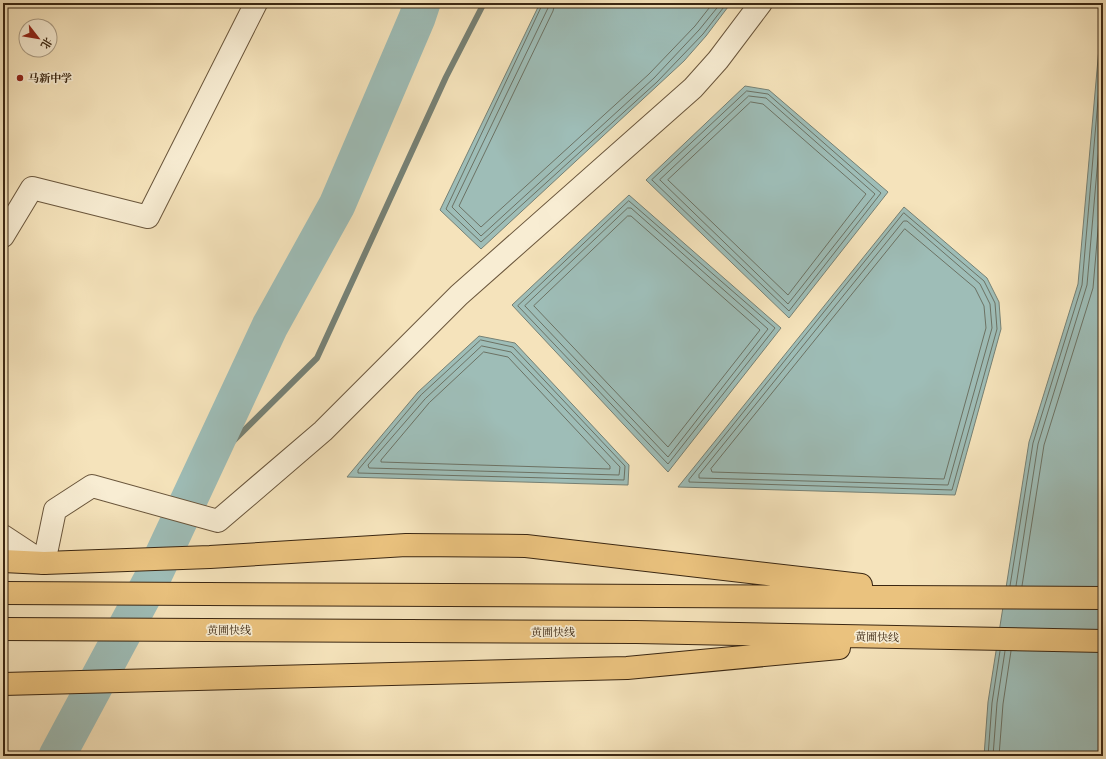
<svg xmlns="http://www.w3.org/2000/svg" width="1106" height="759" font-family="Vollkorn,'Noto Serif SC',serif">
<rect width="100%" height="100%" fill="#f5e3bb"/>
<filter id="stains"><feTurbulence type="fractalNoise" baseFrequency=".005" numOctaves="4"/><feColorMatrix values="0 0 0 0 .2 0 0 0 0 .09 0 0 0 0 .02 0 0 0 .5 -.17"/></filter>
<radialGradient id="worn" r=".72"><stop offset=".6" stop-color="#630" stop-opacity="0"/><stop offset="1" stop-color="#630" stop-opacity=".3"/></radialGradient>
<!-- water -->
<path fill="#9ebdb7" stroke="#768175" d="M540,3h191l-25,33 -22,25 -203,188 -41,-39z
M1103,3v753h-119l4,-54 41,-260 49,-158z
M745,86l24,4 119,102 -99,126 -143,-138z
M629,195l152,133 -113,144 -156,-167z
M904,207l83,71 12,24 2,27 -46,166 -277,-8z
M479,336l36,7 114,122 -1,20 -281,-8 71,-85z"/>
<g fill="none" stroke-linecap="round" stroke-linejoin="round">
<!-- shore -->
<path stroke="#6c7264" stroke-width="1" d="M543,3l-97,206 35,33 176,-160 46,-48 24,-31
M549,3l-1,5 -96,199 29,29 173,-158 45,-48 22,-27
M555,3l-2,8 -94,195 22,21 168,-153 46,-48 18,-23
M747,91l21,3 113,99 -92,118 -137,-131z
M749,96l17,2 109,96 -87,110 -128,-124z
M751,102l12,2 103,90 -78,101 -120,-115z
M629,201l146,127 -107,136 -150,-158z
M628,208h3l137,121 -100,128 -143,-151z
M904,213l80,68 11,22 2,26 -45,161 -263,-8v-2z
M628,216h3l129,114 -92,117 -134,-141z
M904,221h3l73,63 10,20 2,24 -44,157 -249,-7v-3z
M905,229l70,59 9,18 2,22 -42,151 -232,-7 -1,-3z
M481,340l32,7 112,119 -1,14 -266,-7v-3l63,-75z
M482,346l29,6 109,115 -1,8 -250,-7 -1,-3 57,-66z
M484,352l24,5 102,109v3l-229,-7v-2l48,-57z
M1010,586l23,-143 49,-158 21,-243
M1016,586l22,-142 49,-159 16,-184
M1022,586l22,-141 49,-157 10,-116
M988,756l4,-53 8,-52
M993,756l4,-53 8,-52
M999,756l4,-52 8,-53"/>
<!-- stream -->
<path stroke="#768175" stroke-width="6" d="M200,474l117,-116 129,-281 38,-74"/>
<!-- river -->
<path stroke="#9ebdb7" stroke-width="37" d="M57,756l94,-175 119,-255 67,-121 80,-187 5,-15"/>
<!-- minor casing -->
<g stroke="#6a563c" stroke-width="24">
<path id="minor" d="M3,236l29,-48 116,29 108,-214
M3,536l41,27 11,-53 37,-24 126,35 105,-90 136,-136 234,-207 25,-28 43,-57"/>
</g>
<!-- highway casing -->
<g stroke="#3b2712" stroke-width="24">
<path id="highway" d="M3,561l41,2 166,-6 196,-12 120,1 335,39
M3,593l1100,5
M3,629l633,3 467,9
M3,684l624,-16 212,-20"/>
</g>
<!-- minor -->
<use href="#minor" stroke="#f8edd3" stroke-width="22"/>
<!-- highway -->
<use href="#highway" stroke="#eac27e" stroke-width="22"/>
</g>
<!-- markers -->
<circle fill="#8f2418" stroke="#f8edd3" stroke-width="1.5" cx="20" cy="78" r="4"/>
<g text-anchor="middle" stroke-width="3.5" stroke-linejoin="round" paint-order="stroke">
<!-- poi labels -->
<g font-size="11" font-weight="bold" fill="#3b2712" stroke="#f8edd3" text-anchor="start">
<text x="28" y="82">马新中学</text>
</g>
<!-- street labels -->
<g font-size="11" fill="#3b2712" stroke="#f8edd3">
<text x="229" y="634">黄圃快线</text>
<text x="553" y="636">黄圃快线</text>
<text transform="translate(877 637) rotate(1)" y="4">黄圃快线</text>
</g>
</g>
<!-- margin -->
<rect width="1106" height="759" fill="none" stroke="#f5e3bb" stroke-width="16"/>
<rect x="4" y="4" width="1098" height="751" fill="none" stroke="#3b2712" stroke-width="2"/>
<rect x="8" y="8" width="1090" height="743" fill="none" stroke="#3b2712"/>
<!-- north arrow -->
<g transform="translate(38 38) rotate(121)"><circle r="19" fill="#f8edd3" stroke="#ac9e86"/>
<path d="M0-3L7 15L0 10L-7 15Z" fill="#8f2418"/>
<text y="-6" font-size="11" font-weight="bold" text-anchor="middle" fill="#3b2712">北</text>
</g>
<rect width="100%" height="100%" filter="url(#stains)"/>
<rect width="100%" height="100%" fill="url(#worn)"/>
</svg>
